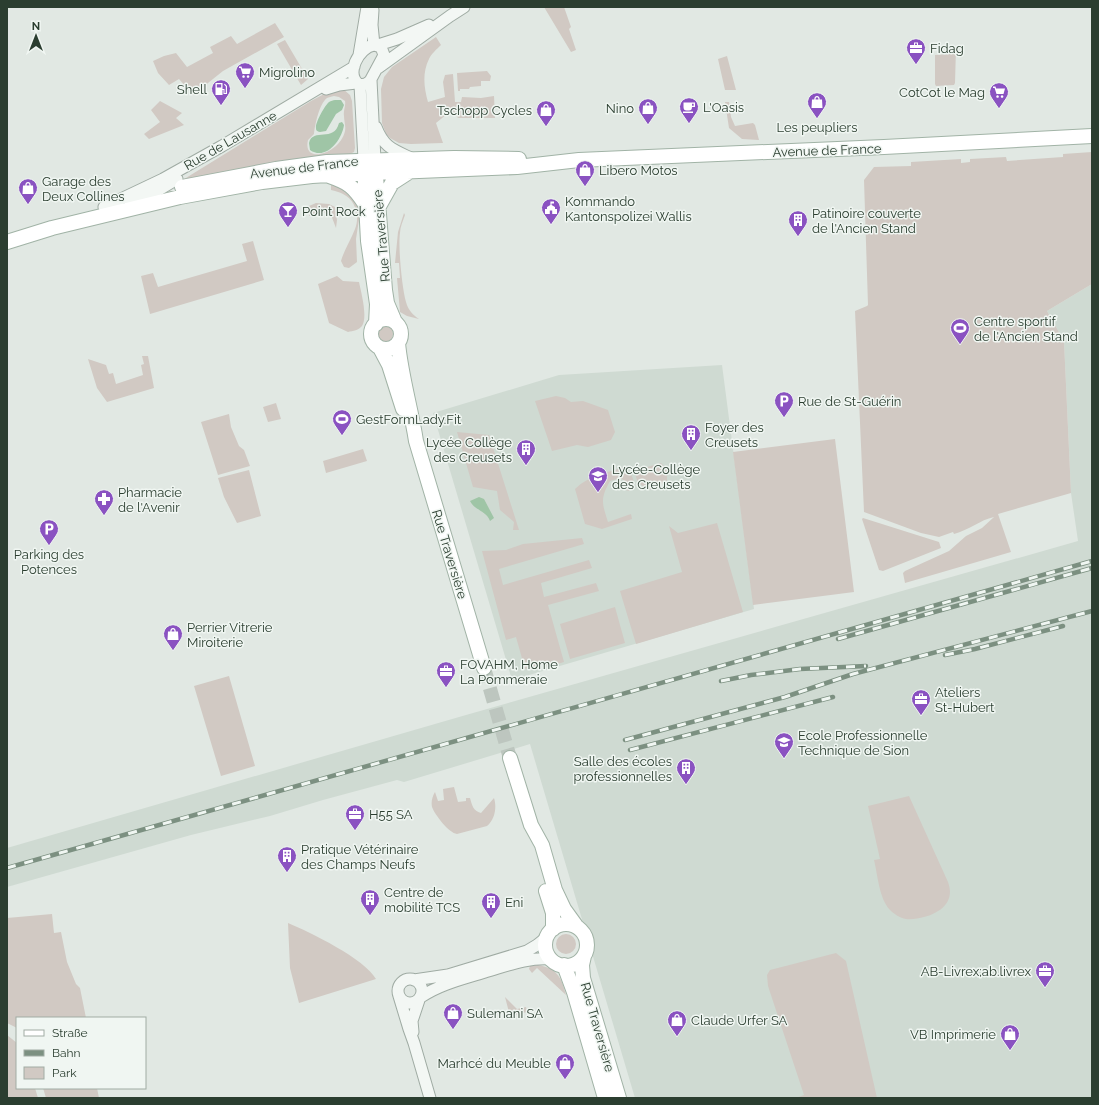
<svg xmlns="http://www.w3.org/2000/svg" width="1099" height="1105" font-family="Raleway,sans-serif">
<rect width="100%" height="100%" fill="#e1e8e3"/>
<!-- built -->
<path fill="#cfdad2" d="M1092,284v814h-457l-105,-354 -126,38 -7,-2 -74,20 -53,16 -79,19 -184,52v-39l459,-133 612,-174 -7,-48 -7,-152 -17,-30z
M722,365l32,244 -242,71 -79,-267 126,-38z"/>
<!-- green -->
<path fill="#d1c9c3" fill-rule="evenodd" d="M544,7h20l7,20 -2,2 7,21 -5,2z
M275,23l9,14 -61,34 -30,24 -14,-16 -10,6 -11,-12 -5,-12 11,-5 12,-3 11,14 26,-14 -3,-6 21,-11 6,8z
M436,37l5,8c-4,4 -10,9 -12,14 -7,14 -5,29 -1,43l17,-5 -2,-15 2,-7 8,-1 2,28h6l1,-5 19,1 13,-2 1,22h-37l-6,-8 -16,13 7,20 -32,1 -12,-1 -9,-5 -4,-4 -4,-11 -1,-34 3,-12 8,-10z
M285,40l23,39 -7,6 -24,-41z
M953,48h3l-1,35 -1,2 -18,1 -1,-2v-29l15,-1z
M727,56l9,34h-11l-7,-31z
M487,71l4,5 -1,5h-9v5l-11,1 -1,2h-9v2h-2l-1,-18z
M343,89l7,6 2,6 3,47 -1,4 -4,2 -32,3 -137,24 130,-80 15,-8zM334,96l5,1 6,4c1,5 -2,10 -1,15 0,5 2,10 1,15 -5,23 -43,34 -37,9l6,-6c1,-9 5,-30 13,-36 2,-1 4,-1 7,-2z
M160,101l22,12 -6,5 8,7 -35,14 -5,-5 16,-12 -9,-12z
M725,102h4l2,15 4,9 18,-3 2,2 4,15 -17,-1 -13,-11z
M1092,152v132l-45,27 17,30 7,152 -73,21 13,38 -106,31 -2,-10 2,-2 44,-20 17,-15 16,-8 12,-11c-14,3 -25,13 -40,17l-1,-2 -14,5 -18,-4 -57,-21 -9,-201 12,-5 1,-1 -4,-125 10,-13 37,-1v-4l50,-3v4l9,-1v-3l36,-2 1,4 56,-4v-3z
M331,183l12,3 14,16 2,6 1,5 -4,26 1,23 -8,6 -5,-1 -3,-6c3,-11 10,-21 14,-32 5,-12 1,-29 -12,-35 -3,-2 -8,-3 -12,-4z
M316,203l13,1 6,3 2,13 -1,8 -5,-13 -4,-3 -18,4v-10z
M404,213l1,2c-2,6 -5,12 -5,18 -2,14 2,55 6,69 2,8 7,13 13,17l-12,-3 -7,-4 -3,-34h3l-1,-15h-4l3,-31z
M253,241l11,39 -114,34 -9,-38 12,-3 5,14 89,-26 -5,-17z
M337,276l6,5 16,1c2,10 9,35 3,44 -3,4 -9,5 -14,6l-19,-9 -11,-39z
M377 334a8 8 0 1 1 16 0a8 8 0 1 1-16 0Z
M142,356h6l6,32 -47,14 -10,-14 -9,-29 18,6 3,9 4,-1 3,11 27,-9 -2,-10 3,-1z
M556,396l9,2 6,4 12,-1 25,9 7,22 -4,8 -23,7 -11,-2 -25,6 -17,-50z
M276,403l5,16 -13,3 -5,-15z
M229,414l2,13 8,19 5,4 6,16 -32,9 -17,-53z
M457,432l32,3 30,95h-6l1,-8 -14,-12 -3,-19 -24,-4z
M835,439l19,153 -101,13 -20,-153z
M363,449l4,12 -41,12 -3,-12z
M661,463l6,6v12l-18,9 -11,-7 -4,-12z
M622,468c9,3 17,15 7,23l-3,-1 -2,-7 1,-2 -5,-3 -10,3c-10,18 -8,22 -2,41l23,-8 1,5 -30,10 -17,-5 -10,-35c13,-13 30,-16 47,-21z
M249,470l12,46 -24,7 -13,-26 -6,-19z
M863,518l76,24 2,6 -58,23 -4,-1 -17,-51z
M717,523l26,89 -107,32 -16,-53 62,-19 -13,-46 9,7z
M582,538l2,6 -85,25 4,16 86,-25 3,8 -51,15 3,14 52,-14 3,8 -51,14 16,57 -17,5 -1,-4 -21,6 -9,-32 -10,3 -24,-89 24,-1 17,-6z
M615,607l10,36 -55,16 -10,-35z
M229,676l26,90 -34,10 -27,-90z
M454,787l4,15 8,-1v-3h4c2,7 3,13 11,15l13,-15c3,9 1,22 -7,28l-30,8c-8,-1 -22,-19 -25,-27 -1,-5 0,-10 3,-15l3,9 6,-1 -1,-11z
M909,796l39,86c7,19 -6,30 -24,35 -5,1 -12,3 -18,2 -6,-1 -12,-5 -16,-9 -11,-12 -12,-34 -16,-50l6,-1 -12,-53z
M52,914l2,19 7,-1 6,30 9,22 4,4 6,30h-69v10l-10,-5v-105z
M288,923c22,9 77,36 88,56l-77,24 -9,-35z
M556 944a10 10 0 1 1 20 0a10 10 0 1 1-20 0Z
M836,953l10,8 31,137h-81l8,-3 -36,-109 -1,-11 3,-5z
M538,965c19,3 24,13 28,30l-29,-27 -5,5 -3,-4 1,-3z
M505,997l12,12 9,-2 1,5 -17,4z
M7,1035l10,8v45h18l3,10h-31z
M43,1088h54l2,10h-53z"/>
<!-- water -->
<path fill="#9fc5a6" d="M335,100h6l3,5 -2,5 -6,4 -10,17 -6,1c-3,-1 -4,-1 -4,-4 -1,-5 9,-23 13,-26 2,-1 4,-2 6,-2z
M342,122l2,3c-2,15 -18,36 -34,25l-1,-7c4,-16 25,0 30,-20z
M479,497l5,2 10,19 -4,3c-3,-10 -16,-11 -20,-20z"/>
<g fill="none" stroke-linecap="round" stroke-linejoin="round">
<!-- major-tunnel -->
<path stroke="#bdc6bf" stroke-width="14" stroke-dasharray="14 7" stroke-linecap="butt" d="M484,668l26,90"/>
<!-- minor casing -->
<g stroke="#9faba3" stroke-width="13">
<path id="minor" d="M373,10l-1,15 2,20
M374,45l7,2 3,8 -14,26 -4,3 -6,1c-16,-10 -1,-38 14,-40z
M378,45l19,-6 32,-14
M359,55l8,-48
M378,68l72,-52 14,-9
M371,80l4,80
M360,85l4,75
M326,89l13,-4 17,-2
M376,127c8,21 18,23 37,32
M130,205l22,-11 25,-15
M104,207l59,-28 59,-33 132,-79
M398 991a12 12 0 1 1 24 0a12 12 0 1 1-24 0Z
M414,980l34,-5 79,-24 10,-6 10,-8
M399,996l10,33 5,14 16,55
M421,997c19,-13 42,-18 64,-25 21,-6 43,-15 66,-13
M413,1032l-1,-11 7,-21"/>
</g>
<!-- major casing -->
<g stroke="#a1b3a6" stroke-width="16">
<path id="major" d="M375,164l10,126 2,13 8,19
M364,165l4,76 9,63 -1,20
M329,176c20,7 24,10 36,28
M182,187l94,-18 51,-7 127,-4 65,1
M378,208l14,-25 17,-11
M7,242l45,-14 128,-31 82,-15 50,-6 34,-2 171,-7 62,-7 305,-13 208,-11
M371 334a15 15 0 1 1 30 0a15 15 0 1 1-30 0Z
M398,343c3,33 13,65 18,98l68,227
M380,348l9,17 14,44
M510,758l21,67 11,20 13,45 9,19 13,18
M546,891l7,22v16
M545 945a21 21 0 1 1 42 0a21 21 0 1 1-42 0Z
M584,956l-2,9 1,13 36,120
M564,965l10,27 31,106"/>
</g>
<!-- minor -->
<use href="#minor" stroke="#f3f7f4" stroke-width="11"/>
<!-- major -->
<use href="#major" stroke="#fff" stroke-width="14"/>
<!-- rail casing -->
<g stroke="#7c9081" stroke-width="4.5">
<path id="rail" d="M838,639l254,-71
M945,655l30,-6 88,-23
M721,681l30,-6 49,-6 66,-3
M625,740l160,-43 68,-23 239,-63
M630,750l203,-53
M7,868l1085,-307"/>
</g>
<!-- rail -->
<use href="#rail" stroke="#f0f6f2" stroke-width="3" stroke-dasharray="9" stroke-linecap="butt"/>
</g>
<!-- icons -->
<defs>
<g id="office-pin" transform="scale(1)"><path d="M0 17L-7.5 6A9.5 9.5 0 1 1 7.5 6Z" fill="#8a52c1" stroke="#f0f6f2"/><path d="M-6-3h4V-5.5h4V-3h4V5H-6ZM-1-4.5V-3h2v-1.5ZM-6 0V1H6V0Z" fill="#fff"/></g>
<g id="supermarket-pin" transform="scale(1)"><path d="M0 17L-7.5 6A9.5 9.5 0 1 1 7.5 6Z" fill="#8a52c1" stroke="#f0f6f2"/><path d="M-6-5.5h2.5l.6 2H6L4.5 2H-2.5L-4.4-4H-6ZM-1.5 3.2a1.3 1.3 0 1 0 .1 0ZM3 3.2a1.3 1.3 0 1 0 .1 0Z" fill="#fff"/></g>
<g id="fuel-pin" transform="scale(1)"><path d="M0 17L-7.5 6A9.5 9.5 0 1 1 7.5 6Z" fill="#8a52c1" stroke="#f0f6f2"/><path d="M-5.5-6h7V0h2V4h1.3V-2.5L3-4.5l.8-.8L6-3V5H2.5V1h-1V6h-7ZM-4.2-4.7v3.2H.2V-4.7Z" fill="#fff"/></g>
<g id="shop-pin" transform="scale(1)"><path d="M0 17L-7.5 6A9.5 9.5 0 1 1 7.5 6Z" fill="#8a52c1" stroke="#f0f6f2"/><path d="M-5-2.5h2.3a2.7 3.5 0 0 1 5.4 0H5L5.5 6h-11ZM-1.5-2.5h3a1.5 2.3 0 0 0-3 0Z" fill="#fff"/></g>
<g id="cafe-pin" transform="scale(1)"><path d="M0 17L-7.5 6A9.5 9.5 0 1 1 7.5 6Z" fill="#8a52c1" stroke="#f0f6f2"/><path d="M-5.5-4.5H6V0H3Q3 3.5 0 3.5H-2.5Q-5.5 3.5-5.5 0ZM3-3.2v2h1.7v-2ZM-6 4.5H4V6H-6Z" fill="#fff"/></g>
<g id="civic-pin" transform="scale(1)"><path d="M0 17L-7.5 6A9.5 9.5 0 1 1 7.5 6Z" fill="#8a52c1" stroke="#f0f6f2"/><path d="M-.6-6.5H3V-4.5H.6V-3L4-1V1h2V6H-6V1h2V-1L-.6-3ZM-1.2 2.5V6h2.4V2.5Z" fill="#fff"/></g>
<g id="bar-pin" transform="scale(1)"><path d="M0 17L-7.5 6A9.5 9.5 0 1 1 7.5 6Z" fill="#8a52c1" stroke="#f0f6f2"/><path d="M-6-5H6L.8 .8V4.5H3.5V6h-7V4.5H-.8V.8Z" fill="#fff"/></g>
<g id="building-pin" transform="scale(1)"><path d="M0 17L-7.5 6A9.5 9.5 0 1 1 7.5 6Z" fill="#8a52c1" stroke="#f0f6f2"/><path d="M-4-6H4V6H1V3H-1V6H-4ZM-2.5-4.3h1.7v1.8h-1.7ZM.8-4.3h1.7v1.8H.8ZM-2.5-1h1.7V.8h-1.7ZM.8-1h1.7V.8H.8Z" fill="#fff"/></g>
<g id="stadium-pin" transform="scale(1)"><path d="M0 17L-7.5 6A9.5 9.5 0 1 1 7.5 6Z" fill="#8a52c1" stroke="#f0f6f2"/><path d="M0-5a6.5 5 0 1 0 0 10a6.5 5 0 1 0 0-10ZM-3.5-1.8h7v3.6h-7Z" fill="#fff"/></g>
<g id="parking-pin" transform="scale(1)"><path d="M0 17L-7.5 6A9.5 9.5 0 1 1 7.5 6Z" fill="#8a52c1" stroke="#f0f6f2"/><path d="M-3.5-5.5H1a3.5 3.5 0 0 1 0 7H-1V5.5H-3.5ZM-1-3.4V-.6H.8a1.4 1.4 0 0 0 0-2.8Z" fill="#fff"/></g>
<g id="university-pin" transform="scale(1)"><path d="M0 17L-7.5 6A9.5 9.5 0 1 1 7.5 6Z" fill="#8a52c1" stroke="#f0f6f2"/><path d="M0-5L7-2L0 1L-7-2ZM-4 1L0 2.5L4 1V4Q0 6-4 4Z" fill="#fff"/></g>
<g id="pharmacy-pin" transform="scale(1)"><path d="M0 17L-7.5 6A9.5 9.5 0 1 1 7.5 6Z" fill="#8a52c1" stroke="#f0f6f2"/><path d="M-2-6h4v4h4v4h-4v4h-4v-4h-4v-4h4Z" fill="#fff"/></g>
</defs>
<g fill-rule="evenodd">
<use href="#office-pin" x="916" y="48"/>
<use href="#supermarket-pin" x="245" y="72"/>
<use href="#fuel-pin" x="221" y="89"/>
<use href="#supermarket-pin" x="999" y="92"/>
<use href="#shop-pin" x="817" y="102"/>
<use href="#cafe-pin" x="689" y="107"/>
<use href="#shop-pin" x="648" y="108"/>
<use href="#shop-pin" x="546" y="110"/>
<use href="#shop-pin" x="585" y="170"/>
<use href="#shop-pin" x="28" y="188"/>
<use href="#civic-pin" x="551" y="208"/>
<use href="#bar-pin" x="288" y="211"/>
<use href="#building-pin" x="798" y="220"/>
<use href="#stadium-pin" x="960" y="328"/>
<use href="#parking-pin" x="784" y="401"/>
<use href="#stadium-pin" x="342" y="419"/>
<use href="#building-pin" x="691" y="434"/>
<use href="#building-pin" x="526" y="449"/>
<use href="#university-pin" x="598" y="476"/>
<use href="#pharmacy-pin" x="104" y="499"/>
<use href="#parking-pin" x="49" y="529"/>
<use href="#shop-pin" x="173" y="634"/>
<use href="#office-pin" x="446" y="671"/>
<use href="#office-pin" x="921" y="699"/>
<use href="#university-pin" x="784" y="742"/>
<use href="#building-pin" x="686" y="768"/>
<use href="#office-pin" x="355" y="814"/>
<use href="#building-pin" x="287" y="856"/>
<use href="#building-pin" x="370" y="899"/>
<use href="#building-pin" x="491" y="902"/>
<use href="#office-pin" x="1045" y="971"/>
<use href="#shop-pin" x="453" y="1013"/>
<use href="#shop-pin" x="677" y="1020"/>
<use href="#shop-pin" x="1010" y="1034"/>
<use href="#shop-pin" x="565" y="1063"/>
</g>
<g text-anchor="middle" stroke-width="3" stroke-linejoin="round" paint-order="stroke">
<!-- poi labels -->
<g font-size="13" fill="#2b3e30" stroke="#f0f6f2" text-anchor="start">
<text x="930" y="53">Fidag</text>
<text x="259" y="77">Migrolino</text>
<text x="207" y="94" text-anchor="end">Shell</text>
<text x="985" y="97" text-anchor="end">CotCot le Mag</text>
<text x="703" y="112">L'Oasis</text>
<text x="634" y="113" text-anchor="end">Nino</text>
<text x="532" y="115" text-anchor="end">Tschopp Cycles</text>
<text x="817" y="132" text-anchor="middle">Les peupliers</text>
<text x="599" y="175">Libero Motos</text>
<text x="42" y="186">Garage des<tspan x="42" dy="15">Deux Collines</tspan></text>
<text x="565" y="206">Kommando<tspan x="565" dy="15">Kantonspolizei Wallis</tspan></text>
<text x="302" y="216">Point Rock</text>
<text x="812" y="218">Patinoire couverte<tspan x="812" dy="15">de l'Ancien Stand</tspan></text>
<text x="974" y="326">Centre sportif<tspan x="974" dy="15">de l'Ancien Stand</tspan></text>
<text x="798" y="406">Rue de St-Guérin</text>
<text x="356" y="424">GestFormLady.Fit</text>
<text x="705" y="432">Foyer des<tspan x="705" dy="15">Creusets</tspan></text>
<text x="512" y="447" text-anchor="end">Lycée Collège<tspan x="512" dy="15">des Creusets</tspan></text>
<text x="612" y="474">Lycée-Collège<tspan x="612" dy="15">des Creusets</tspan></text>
<text x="118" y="497">Pharmacie<tspan x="118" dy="15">de l'Avenir</tspan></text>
<text x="49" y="559" text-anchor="middle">Parking des<tspan x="49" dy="15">Potences</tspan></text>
<text x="187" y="632">Perrier Vitrerie<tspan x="187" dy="15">Miroiterie</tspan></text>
<text x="460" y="669">FOVAHM, Home<tspan x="460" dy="15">La Pommeraie</tspan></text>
<text x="935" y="697">Ateliers<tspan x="935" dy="15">St-Hubert</tspan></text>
<text x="798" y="740">Ecole Professionnelle<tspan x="798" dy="15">Technique de Sion</tspan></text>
<text x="672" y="766" text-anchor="end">Salle des écoles<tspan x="672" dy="15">professionnelles</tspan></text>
<text x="369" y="819">H55 SA</text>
<text x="301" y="854">Pratique Vétérinaire<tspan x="301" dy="15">des Champs Neufs</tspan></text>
<text x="384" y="897">Centre de<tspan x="384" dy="15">mobilité TCS</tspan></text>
<text x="505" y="907">Eni</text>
<text x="1031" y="976" text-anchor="end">AB-Livrex;ab.livrex</text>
<text x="467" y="1018">Sulemani SA</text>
<text x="691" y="1025">Claude Urfer SA</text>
<text x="996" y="1039" text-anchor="end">VB Imprimerie</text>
<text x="551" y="1068" text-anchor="end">Marhcé du Meuble</text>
</g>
<!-- street labels -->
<g font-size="13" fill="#2b3e30" stroke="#f0f6f2">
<text transform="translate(230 140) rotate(-30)" y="5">Rue de Lausanne</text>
<text transform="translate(827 150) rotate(-2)" y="5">Avenue de France</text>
<text transform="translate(304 167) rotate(-7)" y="5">Avenue de France</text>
<text transform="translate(381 236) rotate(-95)" y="5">Rue Traversière</text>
<text transform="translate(450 554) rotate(73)" y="5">Rue Traversière</text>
<text transform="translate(598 1027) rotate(74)" y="5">Rue Traversière</text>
</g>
</g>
<!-- border -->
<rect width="1099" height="1105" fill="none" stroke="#2b3e30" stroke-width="16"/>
<!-- legend -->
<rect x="16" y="1017" width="130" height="72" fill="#f0f6f2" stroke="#a1aca4"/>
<rect x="24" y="1030" width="20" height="6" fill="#ffffff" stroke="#a1aca4"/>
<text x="52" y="1037" font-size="12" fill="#2b3e30">Straße</text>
<rect x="24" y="1050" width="20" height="6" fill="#7c9081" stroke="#a1aca4"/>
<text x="52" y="1057" font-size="12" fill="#2b3e30">Bahn</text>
<rect x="24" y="1067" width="20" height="12" fill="#d1c9c3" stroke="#a1aca4"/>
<text x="52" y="1077" font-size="12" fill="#2b3e30">Park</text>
<!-- north arrow -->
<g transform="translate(36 36)" stroke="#f0f6f2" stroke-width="3" paint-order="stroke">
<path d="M0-3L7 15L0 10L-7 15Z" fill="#2b3e30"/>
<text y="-6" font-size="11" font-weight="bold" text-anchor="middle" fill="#2b3e30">N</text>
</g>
</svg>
